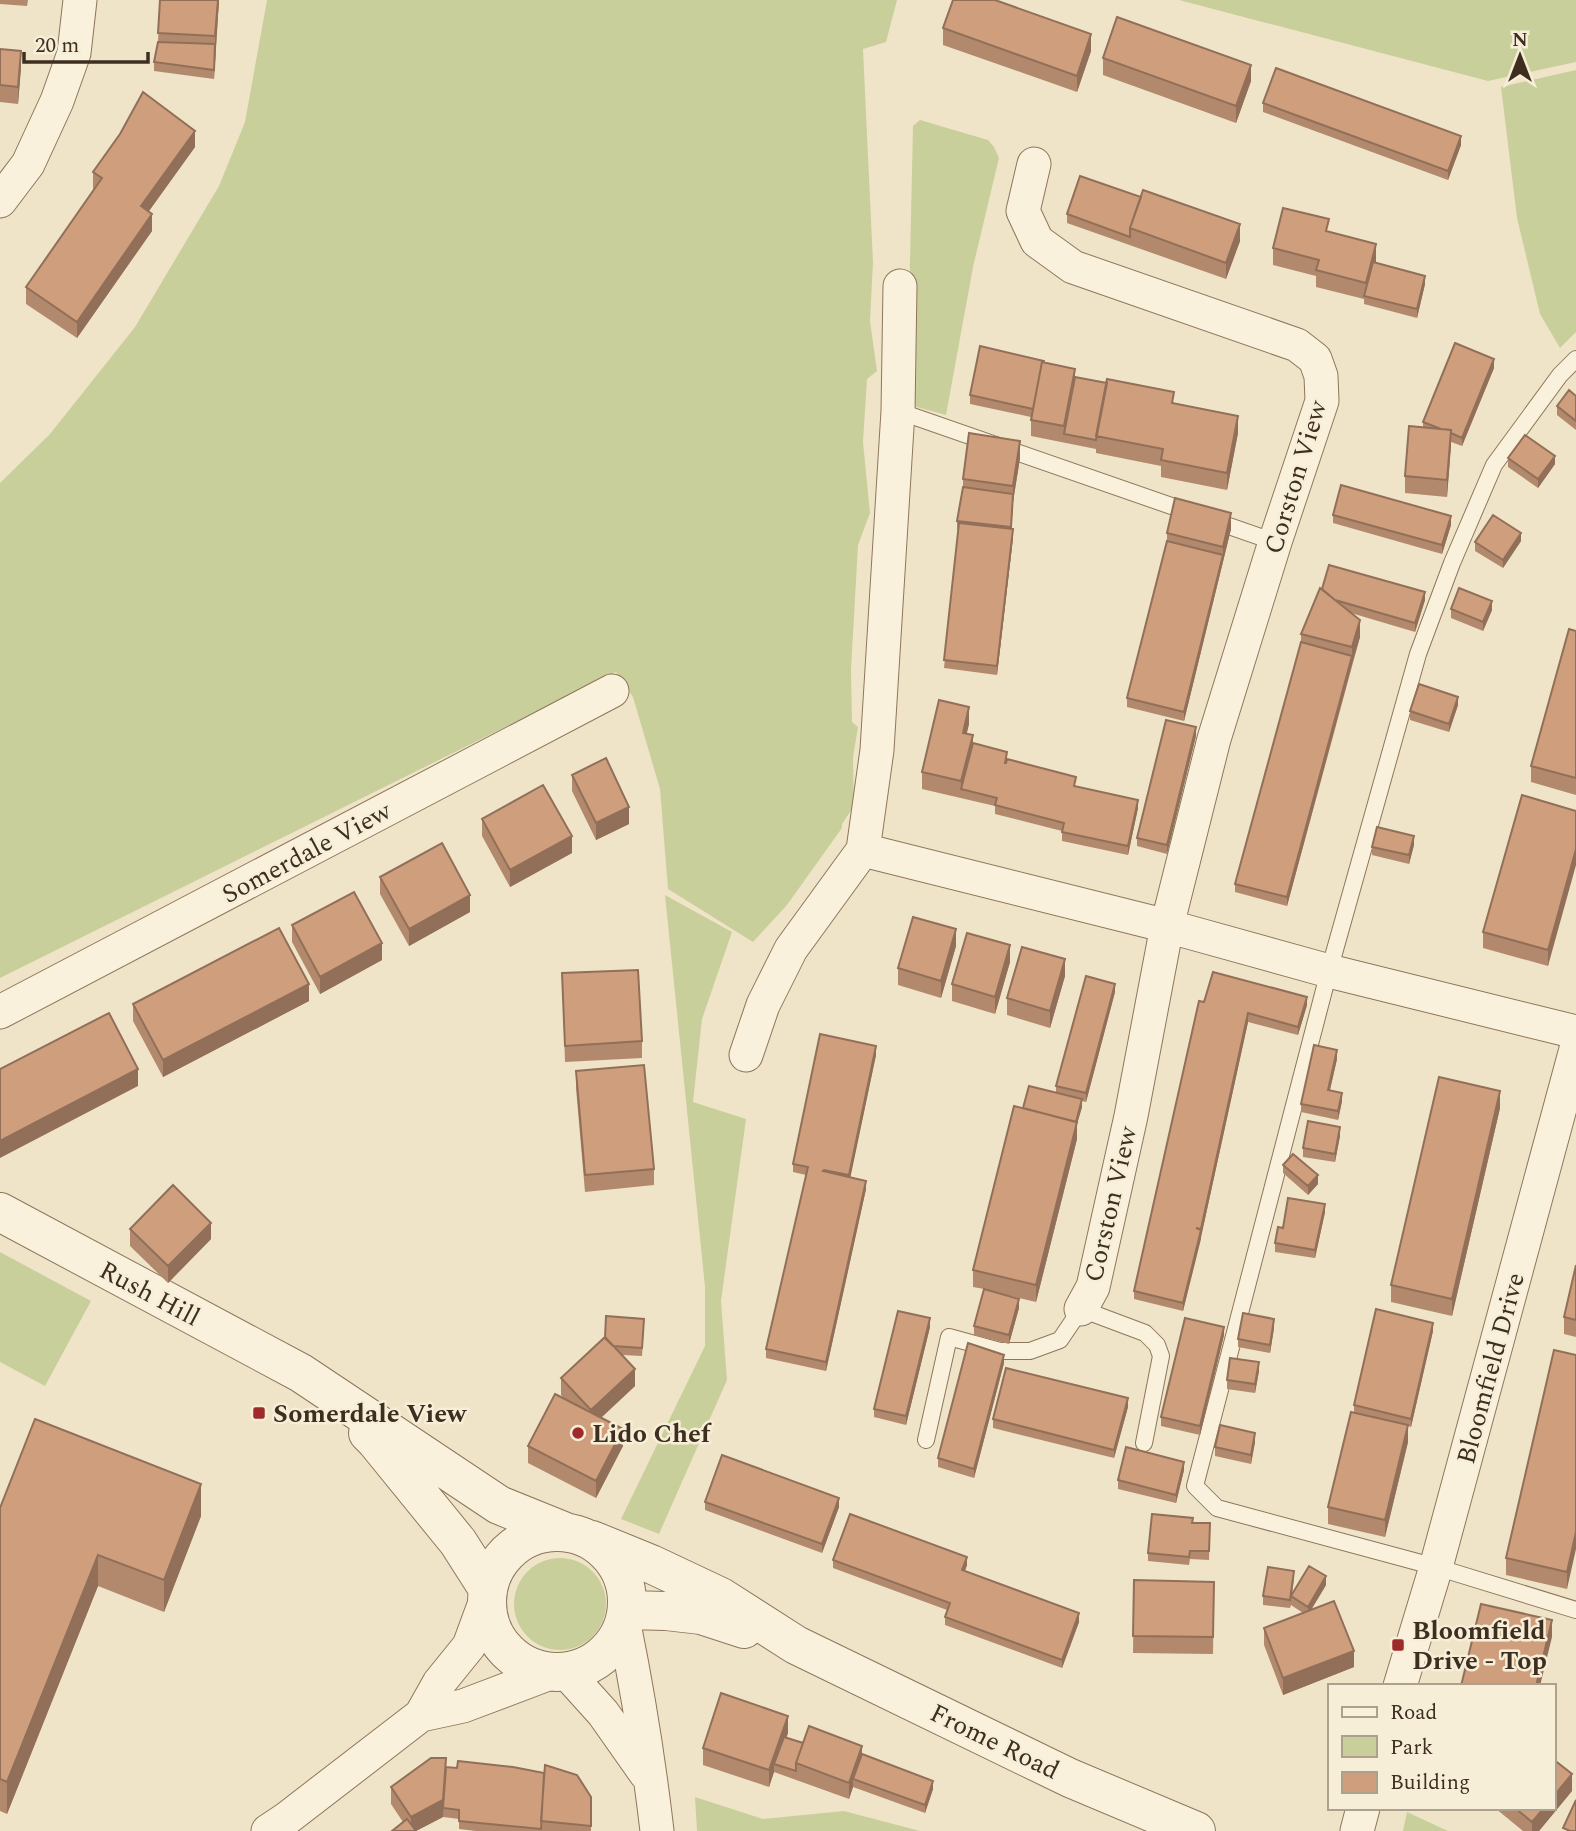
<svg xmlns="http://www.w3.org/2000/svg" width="1576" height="1831" font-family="Spectral,serif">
<rect width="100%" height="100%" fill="#f0e4c8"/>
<!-- green -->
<path fill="#c9cf9b" d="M267,0h630l-11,42 -23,7 10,213 -3,59 7,50 -10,8 -4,63 7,71 -12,32 -7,125 1,52 6,5 -5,31 1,48 -12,18v4l-55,77 -34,37 -85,-53 -8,-100 -27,-92 -17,-25 -616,306v-495l50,-49 85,-107 84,-141 26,-64z
M1179,0h397v62l-88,19z
M1576,70v262l-16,16 -20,-34 -23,-96 -16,-131z
M920,120l68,20 6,7 5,11 -26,109 -27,148 -33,-9 -6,-10 6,-270z
M665,895l67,37 -30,87 -9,83 53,17 -25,182 6,79 -68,154 -38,-15 84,-173v-59z
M0,1252l91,49 -46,85 -45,-24z
M514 1604a46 46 0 1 1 92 0a46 46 0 1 1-92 0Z
M695,1797l68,22 81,-8 76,20h-223z
M1407,1812l41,19h-45z"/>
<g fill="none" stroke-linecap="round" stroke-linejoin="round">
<!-- service casing -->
<g stroke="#8d765c" stroke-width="18">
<path id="service" d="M1576,359l-16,16 -66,90 -42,98 -34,91 -89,317 -134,515 22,22 219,59 140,43
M898,411l377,131
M926,1440l23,-103 51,14h30l30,-11 21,-31 64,24 12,12 4,11 -17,87"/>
</g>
<!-- minor casing -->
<g stroke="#8d765c" stroke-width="35">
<path id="minor" d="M1034,164l-11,47 14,30 36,26 224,78 18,14 6,17 1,25 -47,141 -61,197 -47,187 -36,190 -38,171 -12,22
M0,201l28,-37 29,-63 17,-48 6,-53
M863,850l14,-100 21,-339 2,-125
M0,1012l612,-321
M746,1055l17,-50 28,-56 72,-99 304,76 162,45 247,61
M624,1624c14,69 25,138 33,207
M566,1672l37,41 43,61
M1400,1686l36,-119 140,-518
M421,1715l42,-9 90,-34
M268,1831l18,-12 135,-104 18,-32 30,-37 18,-49
M1357,1831l6,-23"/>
</g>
<!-- tertiary casing -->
<g stroke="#8d765c" stroke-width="40">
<path id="tertiary" d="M0,1212l301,161 198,132 67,27
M368,1433l7,7 83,102 30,47
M487 1602a70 70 0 1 1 140 0a70 70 0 1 1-140 0Z
M592,1540l59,24 70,33 75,48 274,133 126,53
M627,1610l39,1 35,4 43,14"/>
</g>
<!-- service -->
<use href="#service" stroke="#faf1dc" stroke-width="16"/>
<!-- minor -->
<use href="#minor" stroke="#faf1dc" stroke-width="33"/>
<!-- tertiary -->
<use href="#tertiary" stroke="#faf1dc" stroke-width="38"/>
</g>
<!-- wall -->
<path fill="#b2896c" d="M0,0h28l-1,6 -27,-2z
M160,0h59l-5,79 -60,-8v-9l4,-20z
M943,28l148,23 -14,41 -134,-47z
M0,49l21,18 -3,37 -18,-2z
M1103,58l148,23 -15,42 -133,-48z
M1263,103l198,42 -13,35 -185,-68z
M195,147l-46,64 3,20 -75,107 -51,-34v-17l68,-97 -1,-2v-16z
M1067,214l173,27 -14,38 -159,-56z
M1329,231l47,30 -1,1 50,22 -8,34 -53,-14v-5l-48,-12v-11l-43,-11v-17z
M1044,362l31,15 99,26 64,30 -11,57 -66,-13v-11l-65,-13v-4l-65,-13v-19l-61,-13v-9z
M1494,368l-32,78 -11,-4 -4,55 -42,-4v-17l18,-49v-5z
M1576,396v34l-19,-15v-9z
M1020,458l-7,44 -2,27 2,9 -16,137 -53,-7 14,-138 -1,-1v-8l6,-34v-8z
M1508,458l47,6 -17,24 -30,-21z
M1333,515l118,10 -9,29 -109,-31z
M1231,529l-47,192 -57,-14v-9l40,-157v-8z
M1521,541l-18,27 -28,-17v-9z
M1322,589l103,11 -10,32 -64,-19 9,24 -73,269 -52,-14v-8l66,-242v-8z
M1451,609l41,1 -9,21 -32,-13z
M1576,631v164l-45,-13v-16z
M1458,705l-9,27 -39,-12v-9z
M969,724l-3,10 7,9 34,16 69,28 62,21 -10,47 -66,-14v-10l-67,-17v-8l-73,-17v-17z
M1196,736l-29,118 -30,-8v-8z
M572,775l57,49 -33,16 -24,-49z
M1576,811l-28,155 -65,-18v-16z
M482,819l90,34 -62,34 -28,-51z
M1414,845l-5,19 -37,-9v-8z
M380,877l90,35 -61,34 -29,-52z
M292,925l90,35 -62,34 -28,-52z
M956,946l-15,52 -43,-13v-17z
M1010,962l-15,52 -43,-13v-17z
M562,973l80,68v17l-77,4z
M1065,976l-15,52 -43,-13v-17z
M1115,992l-29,110 -4,-1v6l-5,17v15l-41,163 -50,-12 33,18 -10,36 -35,-9v-9l10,-37 -11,-2v-17l50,-162 33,-15v-7z
M309,1001l-146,76 -30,-56v-17z
M1204,1002l103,3 -9,30 -50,-13 -47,215 -18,74 -49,-12v-8z
M876,1055l-26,122 16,12 -40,182 -60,-13v-9l40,-174 -13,-3v-8z
M1337,1059l-7,31 12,11 -4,19 -37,-8v-8z
M576,1071l78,98v16l-69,7 -9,-104z
M1500,1108l-48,208 -61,-14v-17z
M1340,1136l-5,26 -32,-5v-9z
M1283,1165l35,19 -10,11 -25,-22z
M1325,1212l-10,46 -40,-6v-9l8,-15z
M130,1229l81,10 -43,44 -38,-37z
M1576,1265v72l-12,-3v-17z
M930,1327l-24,98 -32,-8v-8z
M644,1328l-2,28 -20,-1 13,31 -34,32 22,28 -27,52 -68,-35v-17l35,-48 -2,-3v-17z
M1274,1328l-4,25 -32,-6v-8z
M1433,1331l-22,96 -3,-1v16l-23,95 -57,-13v-17l26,-95v-7z
M1224,1335l-24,100 -39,-9v-9z
M1576,1355l-9,234 -61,-14v-17z
M1004,1363l-30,115 -36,-11v-9z
M1259,1371l-4,22 -28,-4v-9z
M1128,1407l-14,51 -121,-30v-9z
M1255,1442l-4,22 -36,-8v-9z
M1184,1470l-8,33 -58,-14v-9z
M705,1502l134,5 -17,46 -117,-43z
M0,1508l201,8 -37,96 -66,-26 -91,228 -7,-3z
M1193,1523h17l-1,37 -19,-1 -1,6 -41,-4v-8z
M833,1560l134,5 -2,6 114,51 -17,46 -117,-43v-8l2,-7 -114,-42z
M1294,1579l-2,15 34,-9 -15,25 43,57 -71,28 -19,-50v-17l39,-15 -12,-8 -1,3 -27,-3v-9z
M1134,1580l80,2 -1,72 -80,-1z
M788,1733l-2,5 17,5 59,11 71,35 -8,24 -72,-26 -4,12 -75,-27 -5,15 -66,-22v-17z
M446,1767l145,30v34h-115l-17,-2v-10l-16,-2 -27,14 -13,-9 -12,-18v-17z
M1572,1791l-33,40h-16l-28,-23h58z"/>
<!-- shaded-wall -->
<path fill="#916f58" d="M218,0h1l-5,79 1,-43z
M1091,34v17l-14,41v-16z
M21,51v16l-3,37v-17z
M1251,65v16l-15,42v-17z
M195,131v16l-54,75v-16z
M1461,136v9l-13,35v-9z
M152,214v17l-75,107v-16z
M1240,224v17l-14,38v-16z
M1376,244v17l-9,35 -1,-13z
M1425,276v8l-8,34v-9z
M1494,359v9l-32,78v-8z
M1075,369v17l-11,48v9v-17z
M1238,416v17l-11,57v-17z
M1451,430v17l-4,50v-17z
M1020,441v17l-7,44 -2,34 2,-50z
M1555,456v8l-17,24v-9z
M1231,513v16l-47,192v-9l39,-157v-8z
M1451,516v9l-9,29v-9z
M1013,529v9l-16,137v-9z
M1521,533v8l-18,27v-8z
M1425,592v8l-10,32v-9z
M1492,601v9l-9,21v-9z
M1360,620v17l-8,27v-17z
M1352,656v8l-65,242v-9z
M1458,697v8l-9,27v-8z
M969,707v17l-6,26v-17z
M1196,727v9l-29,118v-9z
M973,735v17l-12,37v-8z
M1138,800v8l-10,47v-9z
M629,807v17l-33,16v-17z
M572,836v17l-62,34v-17z
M1414,836v9l-5,19v-9z
M1576,849v16l-28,101v-16z
M470,895v17l-61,34v-17z
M956,929v17l-15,52v-17z
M382,943v17l-62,34v-17z
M1010,945v17l-15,52v-17z
M1065,959v17l-15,52v-17z
M309,984v17l-146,76v-17z
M1115,984v8l-29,110v-9z
M1307,997v8l-9,30v-8z
M1248,1013v9l-47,215v-8z
M876,1046v9l-27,129v-9z
M1337,1050v9l-9,39v-8z
M138,1069v17l-138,72v-17z
M1500,1091v17l-48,208v-17z
M1342,1093v8l-4,19v-9z
M1082,1099v8l-5,17v15l-41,163v-17z
M1340,1127v9l-5,26v-8z
M1318,1175v9l-10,11v-9z
M866,1181v8l-40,182v-9z
M1325,1204v8l-10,46v-8z
M211,1223v16l-43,44v-17z
M1201,1230v9l-18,72v-8z
M1019,1299v9l-10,36v-9z
M930,1318v9l-24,98v-9z
M1274,1319v9l-4,25v-8z
M1433,1323v8l-22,96v-8z
M1224,1327v8l-24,100v-9z
M1004,1355v8l-30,115v-9z
M1259,1362v9l-4,22v-9z
M635,1369v17l-44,41v-17z
M1128,1398v9l-14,51v-8z
M1408,1425v17l-23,95v-17z
M623,1429v17l-27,52v-17z
M1255,1433v9l-4,22v-9z
M1184,1462v8l-8,33v-8z
M201,1484v32l-37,96v-32z
M839,1498v9l-17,46v-9z
M1576,1532v17l-9,40v-17z
M98,1555v31l-91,228v-32z
M967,1557v8l-5,13v-8z
M1326,1576v9l-18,30v-8z
M1079,1613v9l-17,46v-8z
M1552,1620v17l-12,49h-4z
M1354,1651v16l-71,28v-17z
M788,1716v17l-11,32 -3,-1v8l-5,15v-17z
M862,1746v17l-9,16v8l-4,12v-16z
M446,1758l-3,59 -27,14h-5v-14z
M1572,1774v17l-33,40h-7v-9l12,-14h9v-11z
M933,1781v8l-8,24v-8z"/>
<!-- building -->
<path fill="#cf9f7d" stroke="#916f58" stroke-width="2" d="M160,0h58l-3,36 -57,-3z
M953,0h42l96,34 -14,42 -134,-48z
M1117,17l134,48 -15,41 -133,-48z
M158,42l57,2 -1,26 -60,-8z
M0,49l21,2 -3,36 -18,-2z
M1276,68l185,68 -13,35 -185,-68z
M143,92l52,39 -54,75 11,8 -75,108 -51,-35 76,-109 -9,-6 27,-38z
M1080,176l61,21 -11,31v9l-63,-23z
M1143,190l97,34 -14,39 -96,-35z
M1283,208l46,11 -3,12 50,13 -10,39 -50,-13 3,-10 -46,-12z
M1373,262l52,14 -8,33 -53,-13z
M1455,343l39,16 -32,79 -11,-5v-3l-10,-1 -18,-7z
M980,346l64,15v1h-2l-9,47 -63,-14z
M1042,362l33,7 -11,57 -33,-6z
M1075,377l32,6 -11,57 -32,-6z
M1107,379l67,13 -2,11 66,13 -11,57 -66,-13 2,-11 -67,-13z
M1569,390l7,6v25l-19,-15z
M1409,426l42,4 -4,50 -42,-4z
M969,433l51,8 -7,45 -50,-7z
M1525,435l30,21 -17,23 -30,-21z
M1341,485l110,31 -9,29 -109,-30z
M963,487l50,7 -2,33 -54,-6z
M1175,498l56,15 -8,34 -56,-14z
M1493,515l28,18 -18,27 -28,-18z
M959,523l54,6 -16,137 -53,-6z
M1167,541l56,14 -39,157 -57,-14z
M1329,565l96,27 -10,31 -80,-23 -13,-11z
M1320,588l40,32 -8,27 -51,-13z
M1459,588l33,13 -9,21 -32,-13z
M1569,629l7,2v147l-45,-12z
M1301,642l51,14 -65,241 -52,-13z
M1419,684l39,13 -9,27 -39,-13z
M939,700l30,7 -6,26 10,2 -12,46 -39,-9z
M1166,720l30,7 -29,118 -30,-7z
M973,743l34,9 -2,11h1l1,-4 69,18 -2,9 64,14 -10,46 -66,-14 2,-9 -69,-18 2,-7 -36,-9z
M606,758l23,49 -33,16 -24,-48z
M543,785l29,51 -62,34 -28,-51z
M1522,795l54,16v38l-28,101 -65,-18z
M1377,827l37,9 -5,19 -37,-8z
M442,843l28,52 -61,34 -29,-52z
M354,892l28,51 -62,34 -28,-52z
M913,917l43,12 -15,52 -43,-13z
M279,928l30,56 -146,76 -30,-56z
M967,933l43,12 -15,52 -43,-13z
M1022,947l43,12 -15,52 -43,-13z
M638,970l4,71 -77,5 -3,-73z
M1213,972l94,25 -9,30 -50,-14 -47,216 -5,-1 5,2 -18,73 -49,-12 65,-290 5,1z
M1086,976l29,8 -29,109 -30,-7z
M109,1013l29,56 -138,72v-72z
M820,1034l56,12 -27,129 -25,-5 -1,1 43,10 -40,181 -60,-13 42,-182 -15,-3z
M1314,1045l23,5 -9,40 14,3 -4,18 -37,-7z
M644,1065l10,104 -69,6 -9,-104z
M1439,1077l61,14 -48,208 -61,-14z
M1029,1086l53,13 -6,23 -53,-14z
M1014,1106l63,16 -41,163 -63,-15z
M1308,1121l32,6 -5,27 -32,-6z
M1293,1154l25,21 -10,11 -25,-21z
M173,1185l38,38 -43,43 -38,-37z
M1288,1198l37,6 -10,46 -40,-7 3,-16 5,1z
M1576,1265v55l-12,-3z
M984,1289l35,10 -10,36 -35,-9z
M1376,1309l57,14 -22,96 -57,-14z
M898,1311l32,7 -24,98 -32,-7z
M1243,1313l31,6 -4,26 -32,-6z
M606,1316l38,3 -2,29 -29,-2 -8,-8z
M1185,1318l39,9 -24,99 -39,-9z
M605,1337l30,32 -44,41 -30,-32z
M968,1343l36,12 -30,114 -36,-11z
M1554,1350l22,5v177l-9,40 -61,-14z
M1230,1358l29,4 -4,22 -28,-4z
M1006,1368l122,30 -14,52 -121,-31z
M555,1394l68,35 -27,52 -68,-35z
M1351,1412l57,13 -23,95 -57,-13z
M35,1419l166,65 -37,96 -66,-25 -91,227 -7,-3v-271z
M1220,1425l35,8 -4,22 -36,-8z
M1126,1447l58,15 -8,33 -58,-15z
M722,1455l117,43 -17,46 -117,-42z
M850,1514l117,43 -5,13 117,43 -17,47 -117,-43 5,-14 -117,-43z
M1152,1514l41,4 -1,5h18l-1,28h-19l-1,6 -41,-4z
M1309,1566l17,10 -18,31 -17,-11z
M1268,1567l26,4 -4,29 -27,-4z
M1134,1580l80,2 -1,55 -80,-1z
M1334,1601l20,50 -71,27 -19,-50z
M1481,1604l71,16 -16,66h-75z
M721,1693l67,23 -19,54 -66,-22z
M809,1726l53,20 -13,37 -53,-20z
M784,1737l19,6 -7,20v8l-22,-7z
M862,1754l71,27 -8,24 -72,-26z
M431,1758h15l-3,42 -32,17 -20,-30z
M1553,1759l19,15 -19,23z
M458,1761l55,6 31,6 -3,56 -82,-8v-11l-16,-2 3,-41 11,1z
M545,1765l32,10 14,22v29l-50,-5z
M1576,1800v31h-6l-7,-3z
M1515,1808h29l-12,14z
M407,1819l9,12h-24z"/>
<!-- markers -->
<g fill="#9e2a2b" stroke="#f7eed8" stroke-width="2.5">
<rect x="252" y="1406" width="14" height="14" rx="3.5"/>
<circle cx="578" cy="1433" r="7"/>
<rect x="1391" y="1638" width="14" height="14" rx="3.5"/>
</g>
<g text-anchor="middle" stroke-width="5" stroke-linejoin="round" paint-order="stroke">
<!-- street labels -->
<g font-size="26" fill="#3d2e20" stroke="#f7eed8">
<text transform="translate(1295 477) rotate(-73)" y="9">Corston View</text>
<text transform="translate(306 852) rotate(-28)" y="9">Somerdale View</text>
<text transform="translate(1110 1204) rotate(-77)" y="9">Corston View</text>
<text transform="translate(150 1293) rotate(28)" y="9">Rush Hill</text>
<text transform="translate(1490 1368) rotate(-75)" y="9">Bloomfield Drive</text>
<text transform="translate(995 1741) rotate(26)" y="9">Frome Road</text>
</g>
<!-- poi labels -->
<g font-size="26" font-weight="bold" fill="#3d2e20" stroke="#f7eed8" text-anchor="start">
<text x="273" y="1422">Somerdale View</text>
<text x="592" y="1442">Lido Chef</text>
<text x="1412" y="1639">Bloomfield<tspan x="1412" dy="30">Drive - Top</tspan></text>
</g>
</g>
<!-- legend -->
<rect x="1328" y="1684" width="228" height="126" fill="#f7eed8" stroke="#ada18e" stroke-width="2"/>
<rect x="1342" y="1707" width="35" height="10" fill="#faf1dc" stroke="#ada18e" stroke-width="2"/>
<text x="1390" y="1719" font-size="21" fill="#3d2e20">Road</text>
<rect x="1342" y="1736" width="35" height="21" fill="#c9cf9b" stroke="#ada18e" stroke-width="2"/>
<text x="1390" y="1754" font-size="21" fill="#3d2e20">Park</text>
<rect x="1342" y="1772" width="35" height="21" fill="#cf9f7d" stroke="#ada18e" stroke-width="2"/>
<text x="1390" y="1789" font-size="21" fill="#3d2e20">Building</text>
<!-- north arrow -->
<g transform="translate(1520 56)" stroke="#f7eed8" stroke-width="5" paint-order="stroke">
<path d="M0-5L12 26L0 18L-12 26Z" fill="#3d2e20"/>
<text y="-10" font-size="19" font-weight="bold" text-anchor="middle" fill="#3d2e20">N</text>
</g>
<!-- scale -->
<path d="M24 52v10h124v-10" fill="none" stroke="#3d2e20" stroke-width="3.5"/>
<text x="35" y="52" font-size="21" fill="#3d2e20" stroke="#f7eed8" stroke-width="5" paint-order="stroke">20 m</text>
</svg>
